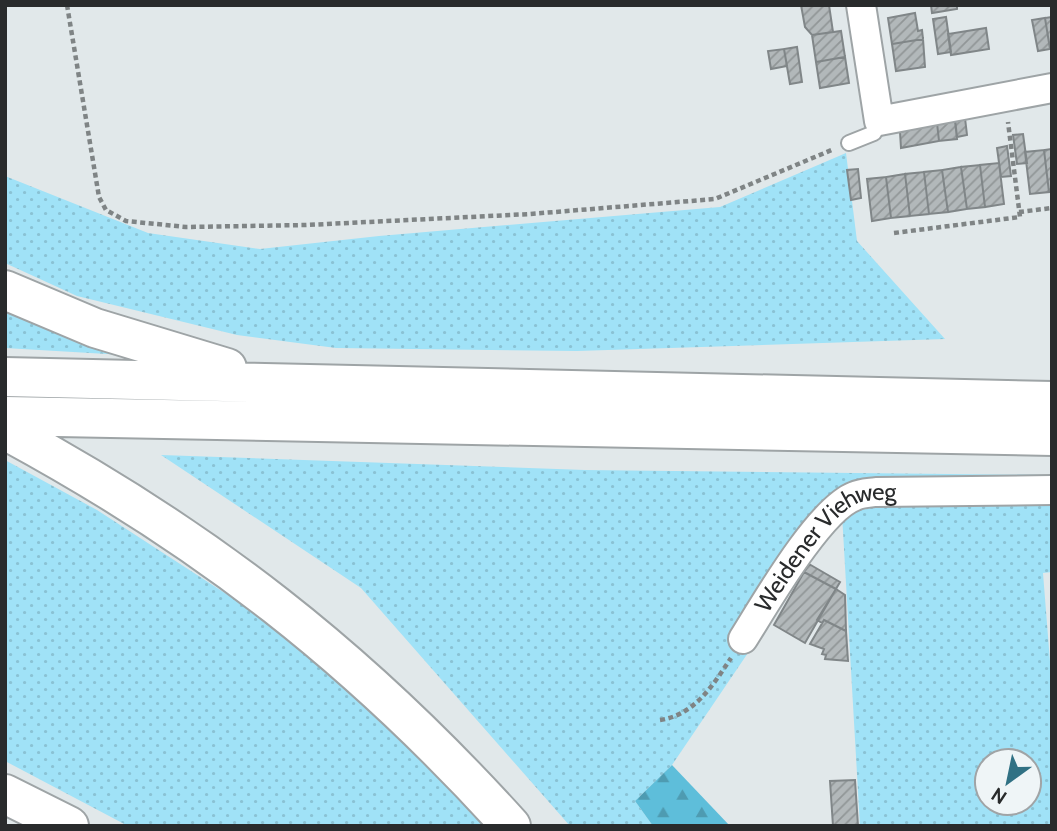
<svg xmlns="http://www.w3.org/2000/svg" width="1057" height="831" font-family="Cabin,sans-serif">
<defs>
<pattern id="grass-dots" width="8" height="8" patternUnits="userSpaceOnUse" patternTransform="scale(1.75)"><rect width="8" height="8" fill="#a0e2f7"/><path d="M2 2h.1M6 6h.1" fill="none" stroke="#8ac2d4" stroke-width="1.8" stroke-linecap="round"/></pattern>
<pattern id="forest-firs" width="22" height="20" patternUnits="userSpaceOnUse" patternTransform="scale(1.75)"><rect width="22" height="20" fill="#5ebeda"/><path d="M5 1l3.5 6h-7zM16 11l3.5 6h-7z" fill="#4e9bb1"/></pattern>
<pattern id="building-hatch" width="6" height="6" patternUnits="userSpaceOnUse" patternTransform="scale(1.75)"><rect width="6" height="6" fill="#b2b8ba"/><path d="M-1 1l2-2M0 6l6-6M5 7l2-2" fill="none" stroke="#919697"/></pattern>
</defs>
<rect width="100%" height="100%" fill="#e1e8ea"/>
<!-- grass -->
<path fill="url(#grass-dots)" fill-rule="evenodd" d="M846,153l11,88 88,98 -368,12 -241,-3 -99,-13 -160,-39 -72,-33v-87l143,57 112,16 119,-13 341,-29z
M5,302l119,53 -119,-7z
M161,455l424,15 467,5v97l-9,1 9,114v139h-192l-18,-312 -170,251 -37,36 18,25h-83l-209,-238zM987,761h42v42h-42z
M5,460l92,50 191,124 203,192h-363l-123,-65z"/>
<!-- forest -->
<path fill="url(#forest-firs)" d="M672,765l58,61h-77l-18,-25z"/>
<!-- building -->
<path fill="url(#building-hatch)" stroke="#808688" stroke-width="2" d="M801,5h28l4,27 -21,3 -7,-8z
M931,5h26v4l-25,4z
M915,13l3,18 4,-1 1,9 -31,5 -4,-26z
M946,17l5,35 -13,2 -5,-35z
M1052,17v32h-2l-5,-31z
M1045,18l5,31 -12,2 -6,-31z
M986,28l3,21 -38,6 -3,-21z
M841,31l4,26 -29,5 -4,-27z
M923,39l2,28 -29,4 -4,-27z
M797,47l5,35 -12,2 -6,-35z
M784,49l3,17 -16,3 -3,-18z
M845,57l4,26 -29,5 -4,-26z
M965,118l2,17 -10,2 -2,-18z
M955,121l2,18 -18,2 -2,-18z
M937,123l2,18 -38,7 -1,-16z
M1023,134l4,29 -10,1 -4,-29z
M1007,146l4,30 -10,1 -4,-29z
M1052,149v43h-3l-5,-42z
M1044,150l5,42 -19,2 -5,-42z
M999,163l5,41 -19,3 -5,-42z
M980,165l5,42 -18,2 -6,-42z
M961,167l6,42 -19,3 -6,-42z
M858,169l3,29 -10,2 -4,-30z
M942,170l6,42 -19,2 -5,-42z
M924,172l5,42 -19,2 -5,-42z
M905,174l5,42 -19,2 -5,-41z
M886,177l5,41 -19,3 -5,-42z
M809,564l31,18 -4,7 -32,-17z
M804,572l32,17 -31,54 -31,-18z
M836,589l9,6 1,36 -22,-11 -2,3 -5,-3z
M824,620l22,11 2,30 -23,-2 1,-4 -4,-1 2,-5 -14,-5z
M855,780l3,46h-25l-3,-45z"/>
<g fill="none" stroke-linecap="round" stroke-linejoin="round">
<!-- lane casing -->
<g stroke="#9ea4a6" stroke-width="18">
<path id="lane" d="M849,143l25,-10 5,-12"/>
</g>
<!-- street casing -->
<g stroke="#9ea4a6" stroke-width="32">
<g id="street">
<path d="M861,5l18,116 173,-33"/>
<path id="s1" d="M743,639c21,-33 76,-130 112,-143 6,-3 14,-3 21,-4l176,-2"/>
</g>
</g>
<!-- highway casing -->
<g stroke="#9ea4a6" stroke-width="42">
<path id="highway" d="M5,290l90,38 132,40
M5,377l1047,24
M5,416l1047,20
M5,430c200,108 353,227 506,396
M5,794l64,32"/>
</g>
<!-- path -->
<path stroke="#7f8485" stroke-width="4.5" stroke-dasharray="5 3.5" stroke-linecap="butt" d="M67,5l32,192 7,13 20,11 60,6 120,-2 224,-11 185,-15 119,-50
M1019,212l33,-4
M894,233l126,-16 -12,-95
M660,720c35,-5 53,-35 71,-62"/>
<!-- lane -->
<use href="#lane" stroke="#fff" stroke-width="14"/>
<!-- street -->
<use href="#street" stroke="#fff" stroke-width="28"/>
<!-- highway -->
<use href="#highway" stroke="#fff" stroke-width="38"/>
</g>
<g text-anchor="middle" stroke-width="5" stroke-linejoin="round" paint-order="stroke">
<!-- street labels -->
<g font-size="24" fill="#292b2c" stroke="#eff5f7">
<text dy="8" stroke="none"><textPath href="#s1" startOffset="130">Weidener Viehweg</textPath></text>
</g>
</g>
<!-- border -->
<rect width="1057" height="831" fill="none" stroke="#292b2c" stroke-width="14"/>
<!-- north arrow -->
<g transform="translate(1008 782) rotate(213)"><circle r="33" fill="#eff5f7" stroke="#a0a4a6" stroke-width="2"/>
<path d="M0-5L12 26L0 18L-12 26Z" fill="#307184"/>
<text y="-10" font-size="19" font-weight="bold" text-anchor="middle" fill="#292b2c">N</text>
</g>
</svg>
